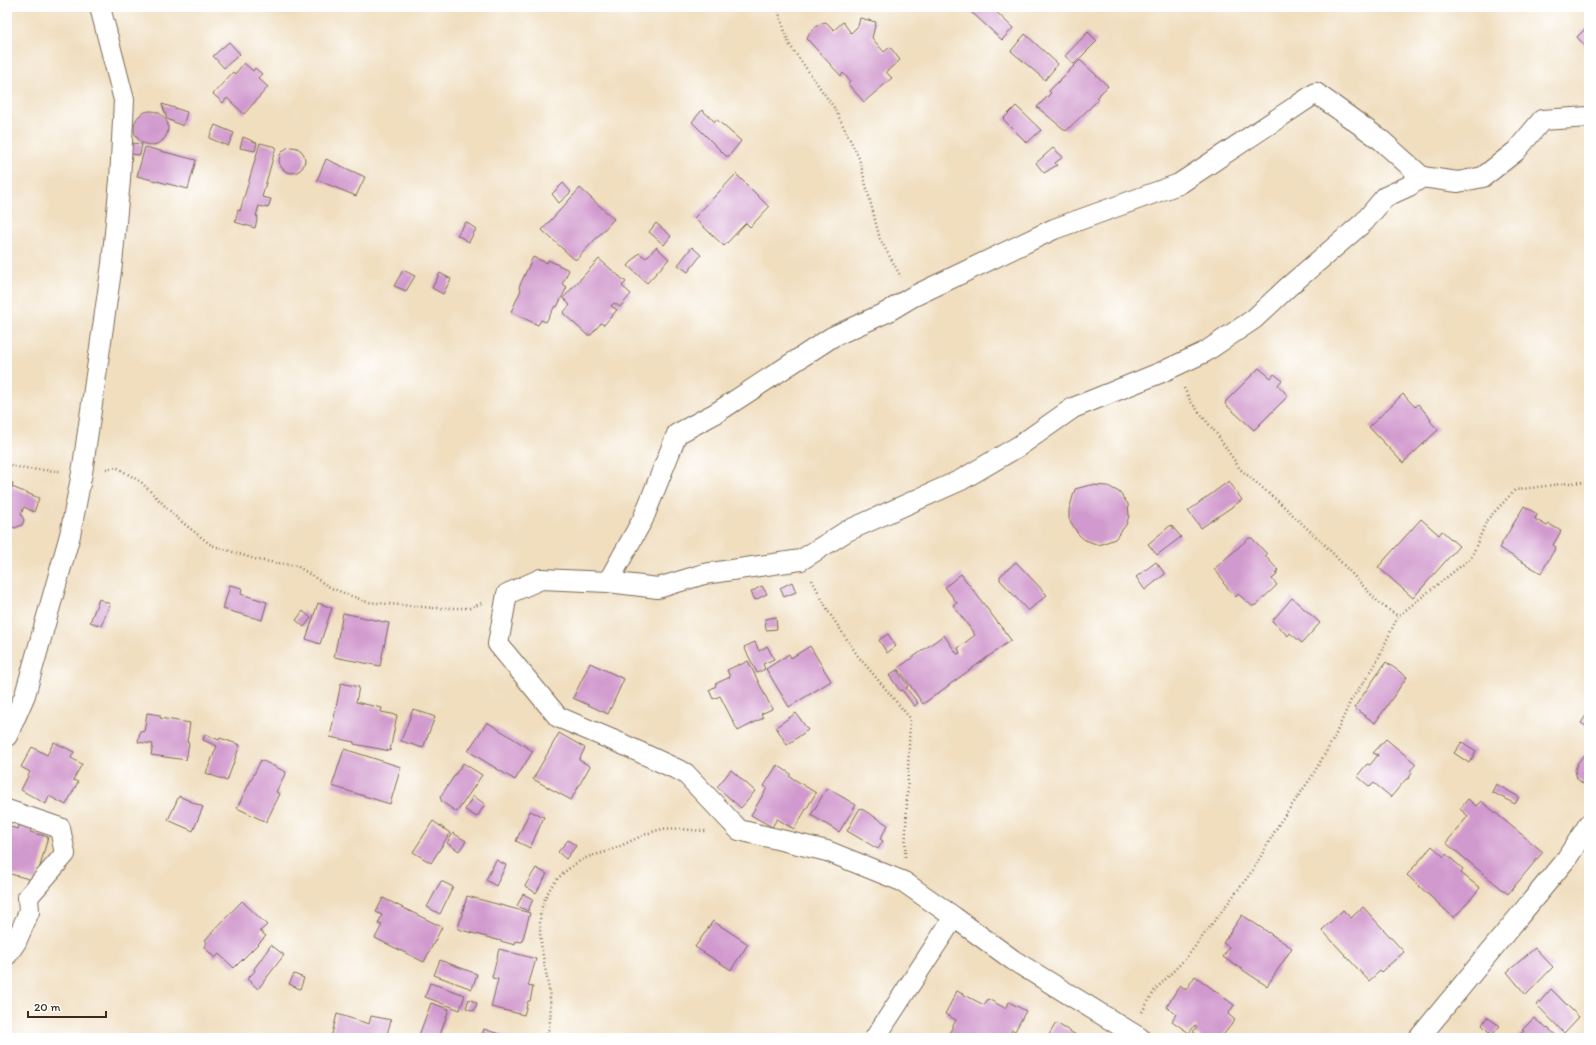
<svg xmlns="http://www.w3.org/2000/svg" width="1596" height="1045" font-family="Itim,sans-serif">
<rect width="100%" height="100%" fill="#fff"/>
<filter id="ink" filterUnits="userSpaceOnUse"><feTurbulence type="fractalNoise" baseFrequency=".025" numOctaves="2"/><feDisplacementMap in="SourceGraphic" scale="8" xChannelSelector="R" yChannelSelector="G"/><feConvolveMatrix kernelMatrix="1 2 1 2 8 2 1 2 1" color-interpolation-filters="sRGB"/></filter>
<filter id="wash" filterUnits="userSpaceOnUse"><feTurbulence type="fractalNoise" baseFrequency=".012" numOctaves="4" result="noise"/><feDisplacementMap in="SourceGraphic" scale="16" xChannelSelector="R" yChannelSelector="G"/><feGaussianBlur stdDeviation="0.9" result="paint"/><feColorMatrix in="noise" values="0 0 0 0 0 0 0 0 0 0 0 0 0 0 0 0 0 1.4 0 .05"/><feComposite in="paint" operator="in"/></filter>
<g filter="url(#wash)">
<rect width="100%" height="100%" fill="#f0debf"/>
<g id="blocks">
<!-- building -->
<path fill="#d19ace" d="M968,7h23l22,21 -11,12 -35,-32z
M860,18l16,4 -4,16 12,14 6,-5 10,13 -14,12 6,6 -28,24 -16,-18 2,-3 -7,-8 -2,3 -34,-37 3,-7 9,-8 7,-2 8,8 9,-8 8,11 7,-7z
M1589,25v25l-12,-13z
M1088,32l9,9 -23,23 -9,-8z
M1025,34l33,30 -13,16 -34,-29z
M229,42l11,12 -16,14 -11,-12z
M1080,60l28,26 -12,12 2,2 -32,31 -29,-24 14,-14 -2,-2z
M244,63l9,8 2,-3 7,6 -4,4 10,9 -24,27 -17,-16 -4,5 -10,-9 20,-22 2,2z
M162,104l25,8 -4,14 -16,-7z
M1016,106l25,24 -14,13 -24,-24z
M702,110l13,12 1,-3 25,22 -12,15h-3l-34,-34z
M134 128a17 17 0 1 1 34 0a17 17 0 1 1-34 0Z
M215,125l19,8 -6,13 -19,-8z
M243,137l14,6 -2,8 -15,-3z
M132,143l10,1 -2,11 -10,-1z
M260,143l16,4 -14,50 9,2 -3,9 -9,-2 -3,10h2l-3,12 -20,-6 3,-12 2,1z
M145,147l51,13 -8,29 -51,-13z
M279 160a13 13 0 1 1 26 0a13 13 0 1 1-26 0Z
M1053,148l10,9 -8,6 2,2 -13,8 -8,-10z
M326,159l39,18 -9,19 -39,-16z
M736,174l33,33 -19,20 -4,-4 -22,23 -30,-28z
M563,183l8,9 -12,11 -7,-9z
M580,188l34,31 -37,40h-3l-32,-29z
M466,222l10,7 -7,13 -12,-7z
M656,223l15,13 -7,9 -15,-13z
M656,247l13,12 -22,24 -19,-17 11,-13 7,5z
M692,247l9,8 -13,17 -10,-7z
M533,257l14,6 1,-3 21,10 -7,14 5,3 -10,20 -2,-1 -9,16 -5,-2 -3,5 -27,-13 10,-22 -2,-3z
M599,259l27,23 -4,4 9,8 -11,13 -6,-4 -3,3 6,4 -13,15 -3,-2 -10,12h-4l-24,-22 7,-8 -7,-7z
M403,270l12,6 -9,15 -12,-5z
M440,273l11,6 -8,15 -11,-6z
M1259,368l12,10 3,-4 8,6 -4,5 10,11 -34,34 -29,-26 1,-3z
M1403,394l12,13 3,-3 13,15 -1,2 8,9 -35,33 -34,-36z
M7,481l6,2 -1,4 27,11 -5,14 -10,-5 -3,7 3,6 -2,5 -7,3 -8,-3z
M1229,481l13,19 -41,28 -13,-17z
M1090,485l18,1 11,6 9,12 1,12 -3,9 -11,14 -16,6 -14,-5 -7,-6 -9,-15v-9l6,-21z
M1524,506l13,8 -2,5 12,7 2,-2 12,7 -8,14 3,2 -15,26 -42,-25z
M1421,519l18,16 3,-4 17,15 -46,52 -35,-31z
M1171,525l10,12 -24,18 -9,-11z
M1249,538h3l15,16 -2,2 14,15 -4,2 2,2 -5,4 5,6 -21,20 -4,1 -14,-12 -2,3 -13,-14 1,-2 -10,-12z
M1016,562l31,33 -19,16 -28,-31v-4z
M1156,562l9,12 -20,16 -9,-13z
M961,574l50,66 -88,64 -25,-36 46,-33 13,19 3,-1 -2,-5 17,-13 -22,-30 4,-2 -12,-16z
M792,582l4,10 -12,5 -4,-9z
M230,585l12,3 -1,6 26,8 -5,18 -39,-11z
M762,586l5,8 -12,6 -4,-8z
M1292,598l28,25 -18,20 -12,-10 -2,3 -16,-15z
M99,599l11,5 -9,22 -11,-4z
M318,603l14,5 -12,36 -14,-5z
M303,611l8,7 -7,9 -8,-7z
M343,613l46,10 -9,43 -46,-9z
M776,617l1,12 -11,1 -1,-11z
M888,634l8,12 -9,7 -8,-13z
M755,642l4,9 8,-5 7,13 -11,5 2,5 -8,4 -13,-26z
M810,646l21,35 -42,26 -23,-38 23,-15 2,4z
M748,661l24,48 -11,5 2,4 -25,13 -18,-35 -7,3 -4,-9 7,-4 -1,-2 15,-7 -3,-7 13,-6v1z
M1386,662l21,15 -32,46 -21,-15z
M590,663l34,16 -16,35 -35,-16z
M897,670l11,16 -2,2 12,15 -4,3 -12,-16 -2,1 -11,-16z
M341,683l18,4 -3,15 26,6 -1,4 16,3 -7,36 -36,-7v-2l-24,-5z
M413,709l22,8 -12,31 -22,-7z
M1589,711v17l-8,-5z
M147,713l13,2v3l30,5 -3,19 2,1 -3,17 -35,-5 2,-11 -15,-2 2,-11 4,1z
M796,713l12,17 -21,15 -11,-18z
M487,722l46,29 -18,29 -47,-29z
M559,733l26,15 -6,12 11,6 -19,34 -38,-21z
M205,734l14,6 1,-2 20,7 -13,36 -21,-8 11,-27 -14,-6z
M1386,739l30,25 -6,7 2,2 -4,6h-2l-15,18 -17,-14 -4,4 -13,-11 10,-12 3,1 8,-10 -5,-2z
M54,742l20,10 -3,6 11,6 -9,16 5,2 -12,23 -17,-9 -3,8 -25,-14 9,-18 -9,-5 11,-20 15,8z
M1462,742l14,9 -7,12 -15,-10z
M344,749l57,18 -11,37 -58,-18z
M1583,756h6v23l-4,6 -8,-6 -2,-9 2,-6z
M261,760l25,12 -10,20 4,2 -14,28 -29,-14z
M463,763l19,12 -25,37 -15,-10 -2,-5z
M777,765l14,9 -2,2 27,17 -22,36 -17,-10 -5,8 -21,-12 16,-27 -3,-2z
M731,770l24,21 -14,17 -24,-21z
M1496,784l23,13 -4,7 -23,-12z
M827,788l29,17 -17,27 -28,-17z
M179,796l24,11 -10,24 -25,-11z
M473,796l12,8 -8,13 -12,-7z
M1468,799l8,7 5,-5 62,51 -35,42 -62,-51 22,-27 -8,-7z
M860,808l28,17 -8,14 3,2 -5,8 -31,-18z
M530,811l14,6 -14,31 -14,-7z
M433,821l17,12 -19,30 -18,-11z
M20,822l12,3 -2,7 18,5 -12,44 -29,-8v-47l11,3z
M453,833l13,8 -7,10 -12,-8z
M568,840l8,6 -10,13 -8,-7z
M1432,846l12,11 2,-3 17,15 -2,4 19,15 -26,30 -47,-43z
M496,860l10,5 -10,21 -10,-6z
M536,868l11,6 -11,19 -11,-7z
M441,881l12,6 -13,27 -13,-7z
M523,894l10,5 -5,12 -11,-5z
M467,896l63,17 -8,29 -6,-1 -1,4 -57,-16z
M383,898l59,29 -18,35 -49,-24 7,-13 -4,-1 4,-9 -6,-3z
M242,901l25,24 -7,6 6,5 -32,32 -15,-14 -4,4 -11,-11 3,-4 -2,-3z
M1363,907l41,45 -23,20 -1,-1 -11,10 -47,-51 21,-20 8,8z
M1242,915l50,33 -25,38 -44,-29 6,-10 -6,-4z
M713,921l35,23 -17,26 -36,-23z
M271,945l13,10 -26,34 -11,-10 8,-8 -1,-2z
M1535,948l18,19 -27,28 -19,-23z
M499,949l37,10 -8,27 5,1 -3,14h-2l-4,14 -33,-8 7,-28 -6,-1z
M440,960l37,14 -5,15 -38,-14z
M294,974l10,4 -4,11 -11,-5z
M1195,976l39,29 -6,9 7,6 -14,18h-6l-3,-2 -1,2h-9l-9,-6 4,-5 -2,-2 -6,8 -17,-12 4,-7 -10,-7 14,-22 6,5z
M430,983l35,12 -5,15 -35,-13z
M1551,989l28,28 -15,16 -27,-28z
M957,991l27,14 4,-6 17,9 4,-6 17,9 -11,20 -3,-1 -4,8h-39l-4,-2 -1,2h-7l-8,-4 7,-14 -11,-6z
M469,999l8,4 -3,8 -8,-3z
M431,1003l18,6 -10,29h-21z
M337,1014l32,10 2,-8 20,4 -5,18h-55z
M1487,1017l13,9 -8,9 -10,-10z
M1534,1018l13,11 1,-1 11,10h-42l7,-7 -2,-1z
M1056,1023l25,15h-34z
M484,1029l27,9h-30z"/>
</g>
</g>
<g filter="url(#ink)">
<use href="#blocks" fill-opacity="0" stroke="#7a6956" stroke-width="1"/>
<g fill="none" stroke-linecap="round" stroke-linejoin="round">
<!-- street casing -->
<g stroke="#7a6956" stroke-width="22">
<path id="street" d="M608,582l50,6 46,-14 97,-14 46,-29 114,-51 58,-34 54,-38 89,-36 43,-20 49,-33 34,-32 76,-65 21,-25 24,-11 13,-9
M7,736l18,-41 45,-160 12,-62 30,-209 8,-84 4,-80 -24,-93
M7,810l53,18 5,26 -37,43 1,15 -13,30 -9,13
M954,917l59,43 127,78
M875,1038l79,-121 -50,-35 -77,-31 -88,-21 -54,-57 -63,-29 -64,-27 -60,-73 9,-50 34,-15 67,3 35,-63 34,-85 39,-21 116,-76 55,-25 25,-15 142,-68 125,-45 137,-91 65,47 41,37 36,5 25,-5 33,-26 26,-31 47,-3
M1419,1038l148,-180 22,-34"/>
</g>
<!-- path -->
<path stroke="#7a6956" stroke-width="2.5" stroke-dasharray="1 3" stroke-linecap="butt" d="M777,7l12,37 46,65 24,49 21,81 21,38
M1184,388l7,14 25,31 24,36 39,33 46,43 55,59 18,12
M7,464l18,5 35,2
M106,469l10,-2 25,15 36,36 34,27 47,15 39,6 34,22 36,14 67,6h36l12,-5
M812,580l16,31 30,45 52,62 -5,139
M1142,1012l13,-22 32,-33 66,-87 27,-48 31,-44 23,-40 17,-38 23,-33 24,-51 73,-58 16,-38 28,-30 53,-7 21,-1
M546,1038c13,-36 -6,-74 -6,-111 -1,-30 15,-51 40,-66 9,-6 22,-7 31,-11 17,-7 34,-17 51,-21 8,-2 34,2 45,2"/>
<!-- street -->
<use href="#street" stroke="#fff" stroke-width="20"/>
</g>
</g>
<!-- margin -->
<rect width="1596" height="1045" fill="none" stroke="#fff" stroke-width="24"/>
<!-- scale -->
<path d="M28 1011v6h78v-6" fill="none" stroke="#3b2a1e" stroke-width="2"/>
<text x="34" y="1011" font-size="12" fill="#3b2a1e" stroke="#ffffff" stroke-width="3" paint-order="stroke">20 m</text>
</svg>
